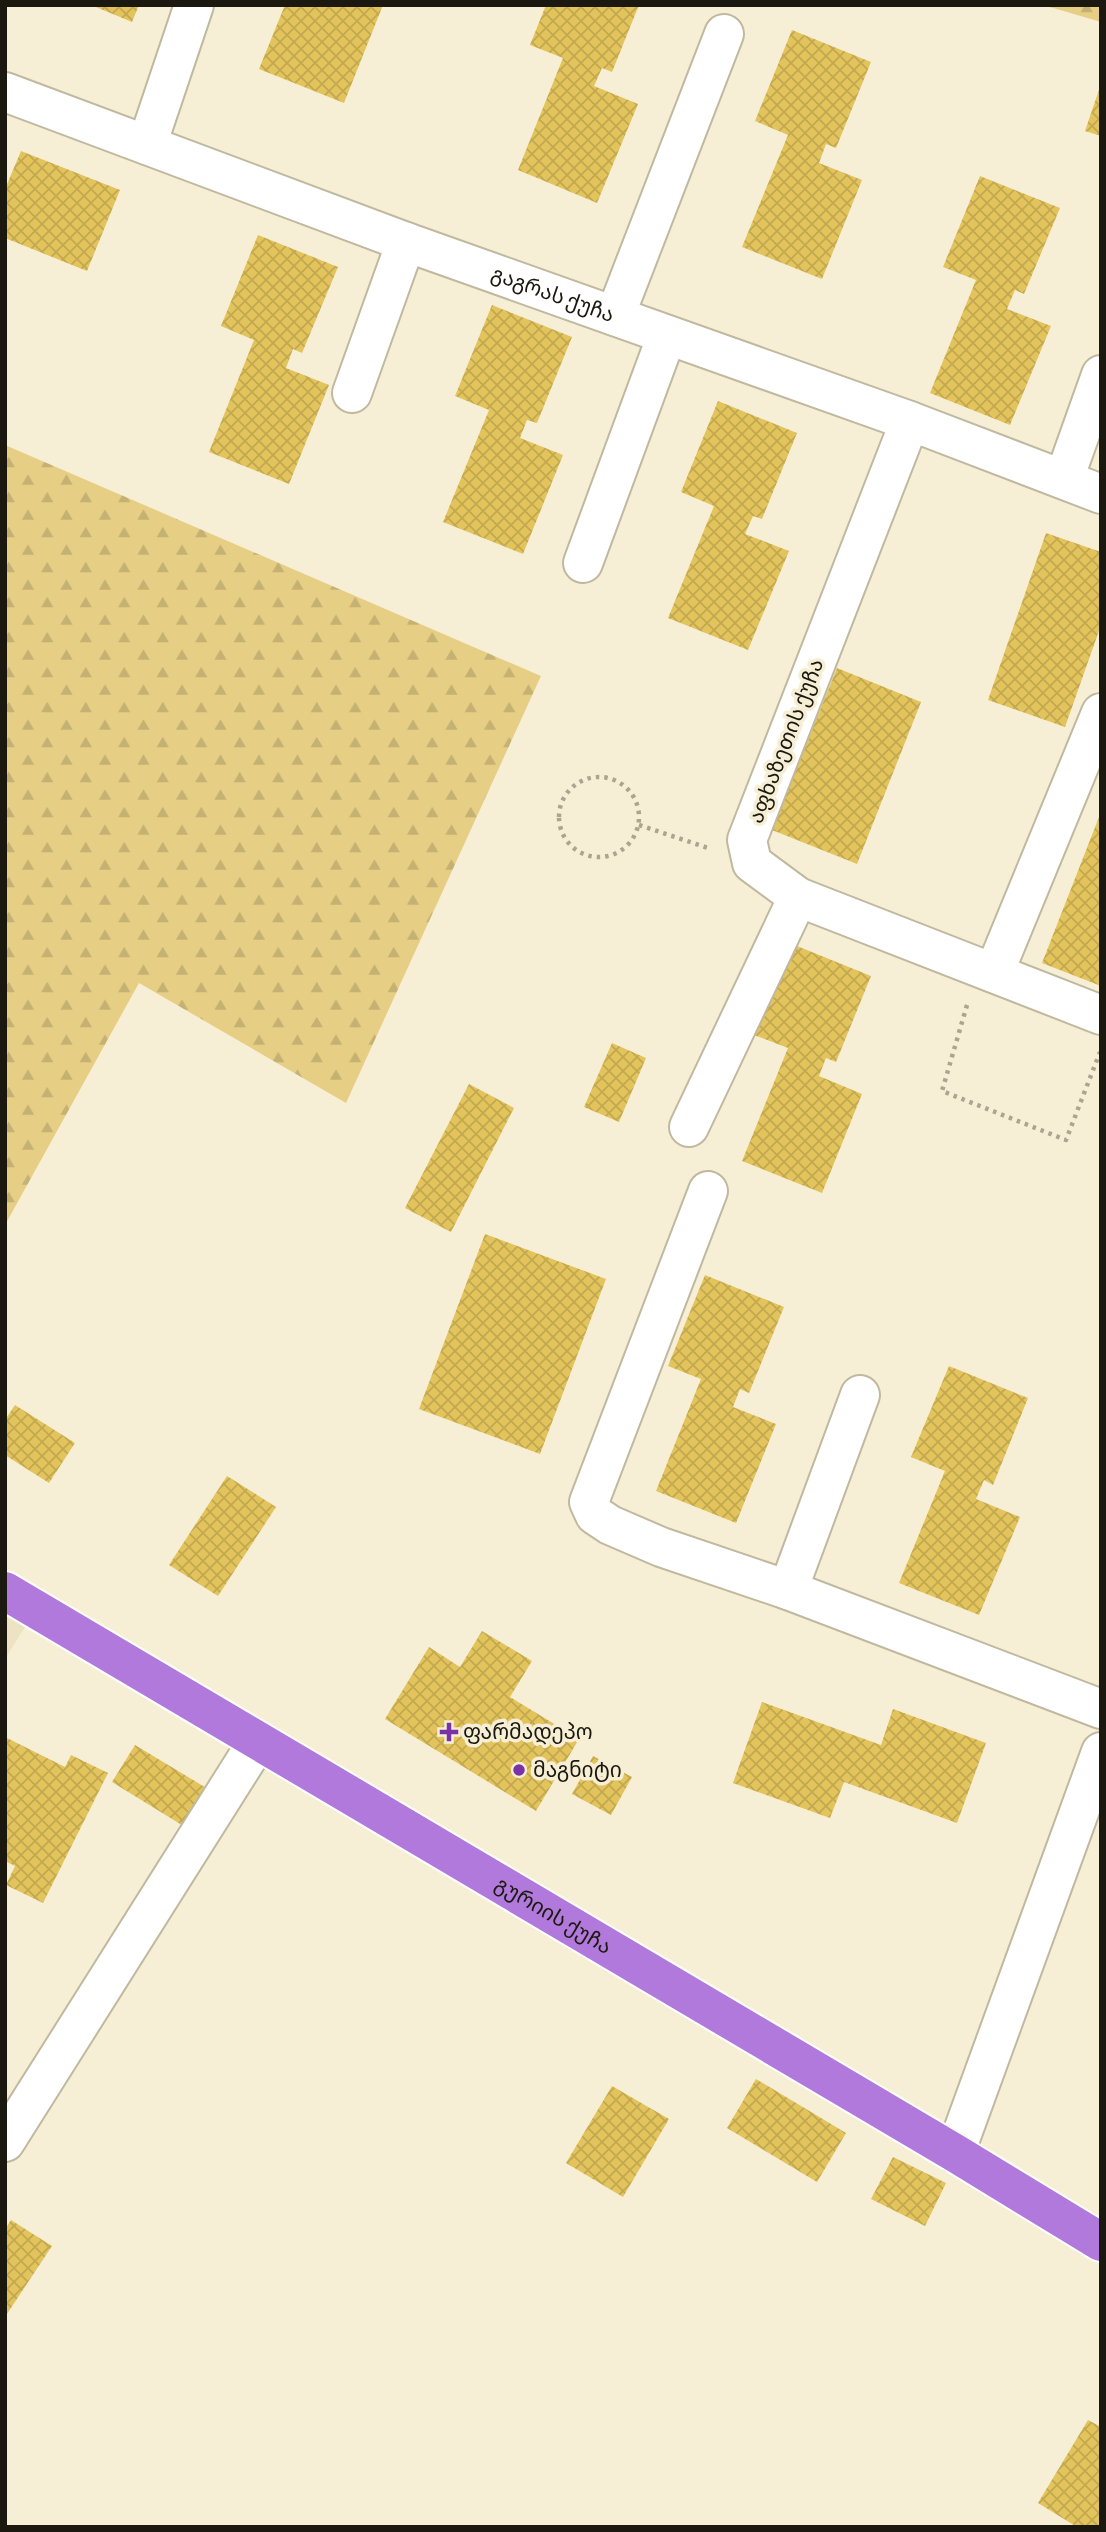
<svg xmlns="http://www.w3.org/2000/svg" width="1106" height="2532" font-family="'Sofia Sans Condensed','Noto Sans Georgian',sans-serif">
<defs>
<pattern id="forest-firs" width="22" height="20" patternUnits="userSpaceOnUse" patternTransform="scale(1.75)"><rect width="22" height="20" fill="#e6cf85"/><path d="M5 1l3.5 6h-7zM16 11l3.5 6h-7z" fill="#c5b172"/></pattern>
<pattern id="building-cross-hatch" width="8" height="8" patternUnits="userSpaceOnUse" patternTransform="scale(1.75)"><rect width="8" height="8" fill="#e3c45c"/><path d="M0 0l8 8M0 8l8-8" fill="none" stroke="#c2a84f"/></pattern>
</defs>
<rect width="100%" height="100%" fill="#f7efd5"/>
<!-- built -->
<path fill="#ede2c1" d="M5,1591l31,18 -31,50z"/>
<!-- forest -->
<path fill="url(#forest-firs)" d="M1043,5h58v17z
M5,445l536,231 -195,427 -207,-120 -134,242z"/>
<!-- building -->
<path fill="url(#building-cross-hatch)" d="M91,5h48l-7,17z
M285,5h98l-39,98 -85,-34z
M546,5h93l-27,67 -10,-4 -8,18 44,18 -41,99 -79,-33 45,-112 -33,-13z
M792,30l79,32 -35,86 -10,-4 -7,19 43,17 -40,99 -80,-32 46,-112 -33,-14z
M1100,87h1v49l-16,-5z
M21,151l99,39 -33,81 -82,-33v-49z
M980,176l80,32 -36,86 -9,-4 -8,19 44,17 -41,99 -80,-32 46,-113 -33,-13z
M258,235l80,32 -36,86 -9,-4 -7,19 43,17 -40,99 -80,-32 45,-112 -33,-14z
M492,305l80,32 -35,86 -10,-3 -7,18 43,17 -40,99 -80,-32 46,-112 -34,-14z
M718,401l79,32 -35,86 -9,-3 -8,18 44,17 -41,99 -80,-32 46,-112 -33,-14z
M1046,533l55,19v73l-36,102 -77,-27z
M837,668l84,34 -64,162 -85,-34z
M1101,812v174l-59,-23z
M792,944l79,32 -35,86 -10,-4 -7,18 43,18 -40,99 -80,-32 46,-113 -34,-13z
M612,1043l34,15 -27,64 -35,-15z
M469,1084l45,24 -63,124 -46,-24z
M485,1234l121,45 -66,175 -121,-45z
M705,1275l79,32 -35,86 -9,-4 -7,18 43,17 -40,99 -80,-32 45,-112 -33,-13z
M949,1366l79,32 -35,87 -9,-5 -8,19 44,18 -41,98 -80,-32 46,-112 -34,-14z
M15,1405l60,38 -26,40 -44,-28v-35z
M227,1476l49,31 -58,89 -49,-31z
M482,1631l50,30 -22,36 69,42 -43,72 -151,-92 44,-72 31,20z
M762,1702l119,43 12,-36 93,34 -29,80 -113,-41 -14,36 -97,-35z
M5,1737l60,30 6,-12 37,18 -65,130 -37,-18 9,-19 -10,-5z
M135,1745l73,44 -23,38 -73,-45z
M593,1756l39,21 -21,38 -39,-21z
M756,2079l90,54 -29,49 -90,-54z
M612,2086l57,33 -46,78 -57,-34z
M893,2157l53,26 -21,43 -54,-27z
M11,2220l41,26 -47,71v-88z
M1088,2420l13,7v100h-24l-39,-24z"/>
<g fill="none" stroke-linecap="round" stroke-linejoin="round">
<!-- minor casing -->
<g stroke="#c0b89f" stroke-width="42">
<g id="minor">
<path id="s1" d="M5,92l401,150 504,179 191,73"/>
<path d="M147,145l47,-140"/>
<path d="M615,316l109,-282"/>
<path d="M352,393l54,-151"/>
<path d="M910,421l-163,419 5,23 46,34 303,118"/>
<path d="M1064,479l37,-104"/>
<path d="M583,563l84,-228"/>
<path d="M994,973l107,-260"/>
<path d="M689,1127l109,-230"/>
<path d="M708,1191l-119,311 6,13 15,10 51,22 127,43 313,119"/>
<path d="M788,1590l72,-195"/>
<path d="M5,2142l253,-401"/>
<path d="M955,2153l146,-401"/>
</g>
</g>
<!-- highway casing -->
<g stroke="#fff" stroke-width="42">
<g id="highway">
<path id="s2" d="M5,1591l950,562 146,89"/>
</g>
</g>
<!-- path -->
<path stroke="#aaa490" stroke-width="4.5" stroke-dasharray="3.5 5" stroke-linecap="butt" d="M559 817a40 40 0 1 1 80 0a40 40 0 1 1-80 0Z
M639,825l69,23
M967,1005l-25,86 124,49 34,-88"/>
<!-- minor -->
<use href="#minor" stroke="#fff" stroke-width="38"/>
<!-- highway -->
<use href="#highway" stroke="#b079db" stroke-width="38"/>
</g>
<!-- markers -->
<g fill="#7933a6" stroke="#f7efd5" stroke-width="2.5">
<path d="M445.5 1721.5h7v7h7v7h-7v7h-7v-7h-7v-7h7z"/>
<circle cx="519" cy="1770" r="7"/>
</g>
<g text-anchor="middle" stroke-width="7" stroke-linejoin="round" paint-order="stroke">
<!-- street labels -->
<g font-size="21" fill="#1b190f" stroke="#f7efd5">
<text dy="7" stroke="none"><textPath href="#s1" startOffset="584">გაგრას ქუჩა</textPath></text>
<text transform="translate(786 741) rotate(-69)" y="7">აფხაზეთის ქუჩა</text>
<text dy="7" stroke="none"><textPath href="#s2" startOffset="637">გურიის ქუჩა</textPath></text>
</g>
<!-- poi labels -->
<g font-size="21" fill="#1b190f" stroke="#f7efd5" text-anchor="start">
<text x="463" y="1739">ფარმადეპო</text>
<text x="533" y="1777">მაგნიტი</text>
</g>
</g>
<!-- border -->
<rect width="1106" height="2532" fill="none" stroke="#1b190f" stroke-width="14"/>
</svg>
